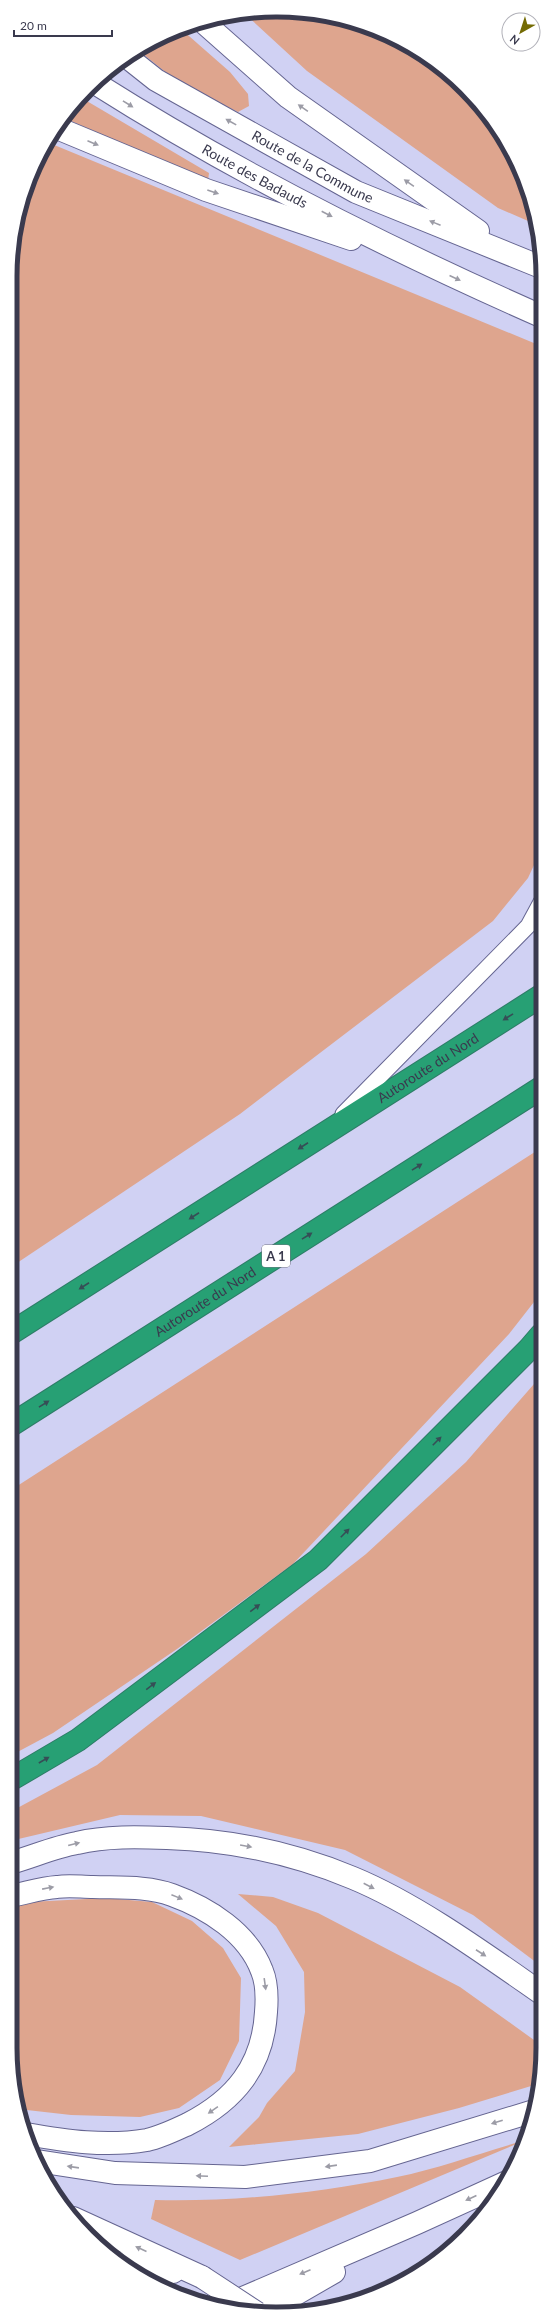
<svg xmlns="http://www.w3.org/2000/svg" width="553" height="2324" font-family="Lato,sans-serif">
<rect width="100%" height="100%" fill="#dfe1ff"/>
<!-- built -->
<path fill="#d0d1f3" d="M259,11l53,1 83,26 70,50 51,71 25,83v1841l-12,50 -22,48 -30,42 -38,36 -77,41 -51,12 -52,1 -52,-8 -49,-19 -44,-27 -38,-36 -46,-74 -15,-50 -5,-52 2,-1806 12,-50 22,-48 30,-42 38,-36 45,-28 49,-18z"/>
<!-- green -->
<path fill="#dea58e" d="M259,11l53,1 83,26 70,50 51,71 19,65 -37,-16 -191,-137 -63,-58z
M181,29l49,43 18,22 1,12 -11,6 -59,-29 -41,-33 21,-13z
M80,97l129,76 -1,8 -144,-63z
M47,142l494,204v504l-13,28 -35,43 -253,193 -229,153 1,-1026 12,-50z
M541,1148v145l-32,41 -216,230 -116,85 -124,84 -43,23 1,-266z
M541,1376v590l-68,-51 -128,-65 -144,-34 -81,-1 -110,26v-29l87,-47 269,-211 100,-92z
M238,1894l35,3 45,16 142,74 81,58v38l-82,25 -101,26 -129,13 30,-30 8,-14 28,-32 10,-59 -1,-40 -28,-46z
M106,1898l46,4 40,19 31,27 18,30 -2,63 -19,39 -41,28 -39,9 -69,-2 -53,-6 -3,-10 -5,-52v-142l19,-3z
M526,2140l-286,120 -89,-41 4,-19c78,2 165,-7 242,-23 43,-9 86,-25 129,-37z
M441,2257l-79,43 -3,1z"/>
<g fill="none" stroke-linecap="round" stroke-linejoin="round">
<!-- lane casing -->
<g stroke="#656591" stroke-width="17">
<path id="lane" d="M343,1114l185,-188 13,-24"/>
</g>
<!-- secondary casing -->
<g stroke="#656591" stroke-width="24">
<g id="secondary">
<path d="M202,21l86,76 190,134"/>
<path id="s1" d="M127,57l29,23 200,112 185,75"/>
<path id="s2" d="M95,83c142,90 292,165 446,233"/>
<path d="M57,128l149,62 145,49"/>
<path d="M10,1863c22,-6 44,-16 67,-20 29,-7 61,-6 90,-5 65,2 126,15 186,40 63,26 132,76 188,115"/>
<path d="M10,1896c16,-3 32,-8 47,-9 12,-2 24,0 36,0 25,1 55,-1 79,8 36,13 76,38 90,76 5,12 5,29 4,41 -3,54 -31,88 -78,112 -13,6 -27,13 -41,16 -41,7 -81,1 -121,-6"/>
<path d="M37,2161l78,12 130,4 125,-16 164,-50"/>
<path d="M73,2218l129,59"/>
<path d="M121,2263l52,9"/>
<path d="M222,2307l195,-84 90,-41"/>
<path d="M263,2313l71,-41"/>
</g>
</g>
<!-- highway casing -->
<g stroke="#2e7c67" stroke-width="24">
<g id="highway">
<path id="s3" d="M11,1333l530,-337"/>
<path id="s4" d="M11,1425l530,-337"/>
<path d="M10,1780l68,-40 240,-180 211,-211 12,-14"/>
</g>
</g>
<!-- lane -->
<use href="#lane" stroke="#fff" stroke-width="15"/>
<!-- secondary -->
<use href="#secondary" stroke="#fff" stroke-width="22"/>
<!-- highway -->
<use href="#highway" stroke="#27a074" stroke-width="22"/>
<!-- secondary-bridge casing -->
<g stroke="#656591" stroke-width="24" stroke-linecap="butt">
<path id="secondary-bridge" d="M202,2277l55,36"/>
</g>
<!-- secondary-bridge -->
<use href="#secondary-bridge" stroke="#fff" stroke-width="22"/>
</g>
<!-- one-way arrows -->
<defs><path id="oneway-solid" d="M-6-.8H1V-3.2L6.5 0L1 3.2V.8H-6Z"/></defs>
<g fill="#9c9ca6">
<use href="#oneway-solid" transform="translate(128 104) rotate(32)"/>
<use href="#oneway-solid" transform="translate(303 108) rotate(-145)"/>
<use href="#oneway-solid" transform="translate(231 122) rotate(-151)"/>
<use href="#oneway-solid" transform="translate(93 143) rotate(23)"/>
<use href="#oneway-solid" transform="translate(409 183) rotate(-145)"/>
<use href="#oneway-solid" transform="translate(213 192) rotate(19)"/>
<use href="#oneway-solid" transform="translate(327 214) rotate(27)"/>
<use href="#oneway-solid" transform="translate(435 223) rotate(-158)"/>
<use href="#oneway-solid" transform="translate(455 278) rotate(24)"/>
<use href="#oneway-solid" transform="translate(74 1844) rotate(-14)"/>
<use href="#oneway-solid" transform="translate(246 1846) rotate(10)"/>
<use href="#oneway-solid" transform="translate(369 1886) rotate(27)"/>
<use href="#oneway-solid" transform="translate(48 1888) rotate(-11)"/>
<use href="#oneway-solid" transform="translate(177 1897) rotate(22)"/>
<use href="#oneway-solid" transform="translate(481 1953) rotate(33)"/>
<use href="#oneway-solid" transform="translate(265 1984) rotate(82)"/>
<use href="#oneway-solid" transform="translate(213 2110) rotate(145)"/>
<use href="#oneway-solid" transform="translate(497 2122) rotate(163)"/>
<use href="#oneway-solid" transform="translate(331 2166) rotate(172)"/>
<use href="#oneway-solid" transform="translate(73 2167) rotate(-172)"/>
<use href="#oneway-solid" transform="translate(202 2176) rotate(-178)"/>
<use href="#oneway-solid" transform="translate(471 2198) rotate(155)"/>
<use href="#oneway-solid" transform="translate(141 2249) rotate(-156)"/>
<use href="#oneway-solid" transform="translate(305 2272) rotate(157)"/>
</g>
<g fill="#364e56">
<use href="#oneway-solid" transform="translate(508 1017) rotate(148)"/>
<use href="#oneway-solid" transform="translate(303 1146) rotate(147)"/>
<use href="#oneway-solid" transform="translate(417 1167) rotate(-32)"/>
<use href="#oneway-solid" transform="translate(194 1216) rotate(147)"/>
<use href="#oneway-solid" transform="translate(307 1236) rotate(-32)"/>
<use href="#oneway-solid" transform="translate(84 1286) rotate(147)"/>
<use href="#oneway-solid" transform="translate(44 1404) rotate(-32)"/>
<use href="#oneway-solid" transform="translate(437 1441) rotate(-45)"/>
<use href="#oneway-solid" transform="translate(345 1533) rotate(-45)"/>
<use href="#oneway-solid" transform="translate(255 1608) rotate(-37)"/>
<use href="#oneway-solid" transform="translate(151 1686) rotate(-37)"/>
<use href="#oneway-solid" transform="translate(44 1760) rotate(-30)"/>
</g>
<g text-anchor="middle" stroke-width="4" stroke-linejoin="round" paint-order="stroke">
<!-- shield labels -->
<rect fill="#fff" stroke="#757583" stroke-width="1" x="262" y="1245" width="28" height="22" rx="3"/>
<g font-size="13" font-weight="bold" fill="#3a3a4e">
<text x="276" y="1261">A 1</text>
</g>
<!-- street labels -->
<g font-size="14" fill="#3a3a4e" stroke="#fff">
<text dy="5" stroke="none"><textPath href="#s1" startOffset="216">Route de la Commune</textPath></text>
<text dy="5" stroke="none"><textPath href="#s2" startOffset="185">Route des Badauds</textPath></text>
<text dy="5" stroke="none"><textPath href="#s3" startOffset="494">Autoroute du Nord</textPath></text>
<text dy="5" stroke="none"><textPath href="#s4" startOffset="230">Autoroute du Nord</textPath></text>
</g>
</g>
<!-- crop -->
<path d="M0 0H553V2324H0ZM276 17H277A259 259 0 0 1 536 276V2048A259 259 0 0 1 277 2307H276A259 259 0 0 1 17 2048V276A259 259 0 0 1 276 17Z" fill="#fff" fill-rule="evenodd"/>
<path fill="none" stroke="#3a3a4e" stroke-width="5" d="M276 17H277A259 259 0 0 1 536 276V2048A259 259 0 0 1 277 2307H276A259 259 0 0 1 17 2048V276A259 259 0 0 1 276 17Z"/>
<!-- north arrow -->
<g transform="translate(521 32) rotate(219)"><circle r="19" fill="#ffffff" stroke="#b0b0b8"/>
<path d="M0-3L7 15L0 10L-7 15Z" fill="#746b04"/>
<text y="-6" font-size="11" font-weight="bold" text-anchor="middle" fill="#3a3a4e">N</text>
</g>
<!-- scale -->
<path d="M14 30v6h98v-6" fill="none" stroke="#3a3a4e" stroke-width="2"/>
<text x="20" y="30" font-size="12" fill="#3a3a4e" stroke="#ffffff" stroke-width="3" paint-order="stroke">20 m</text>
</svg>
